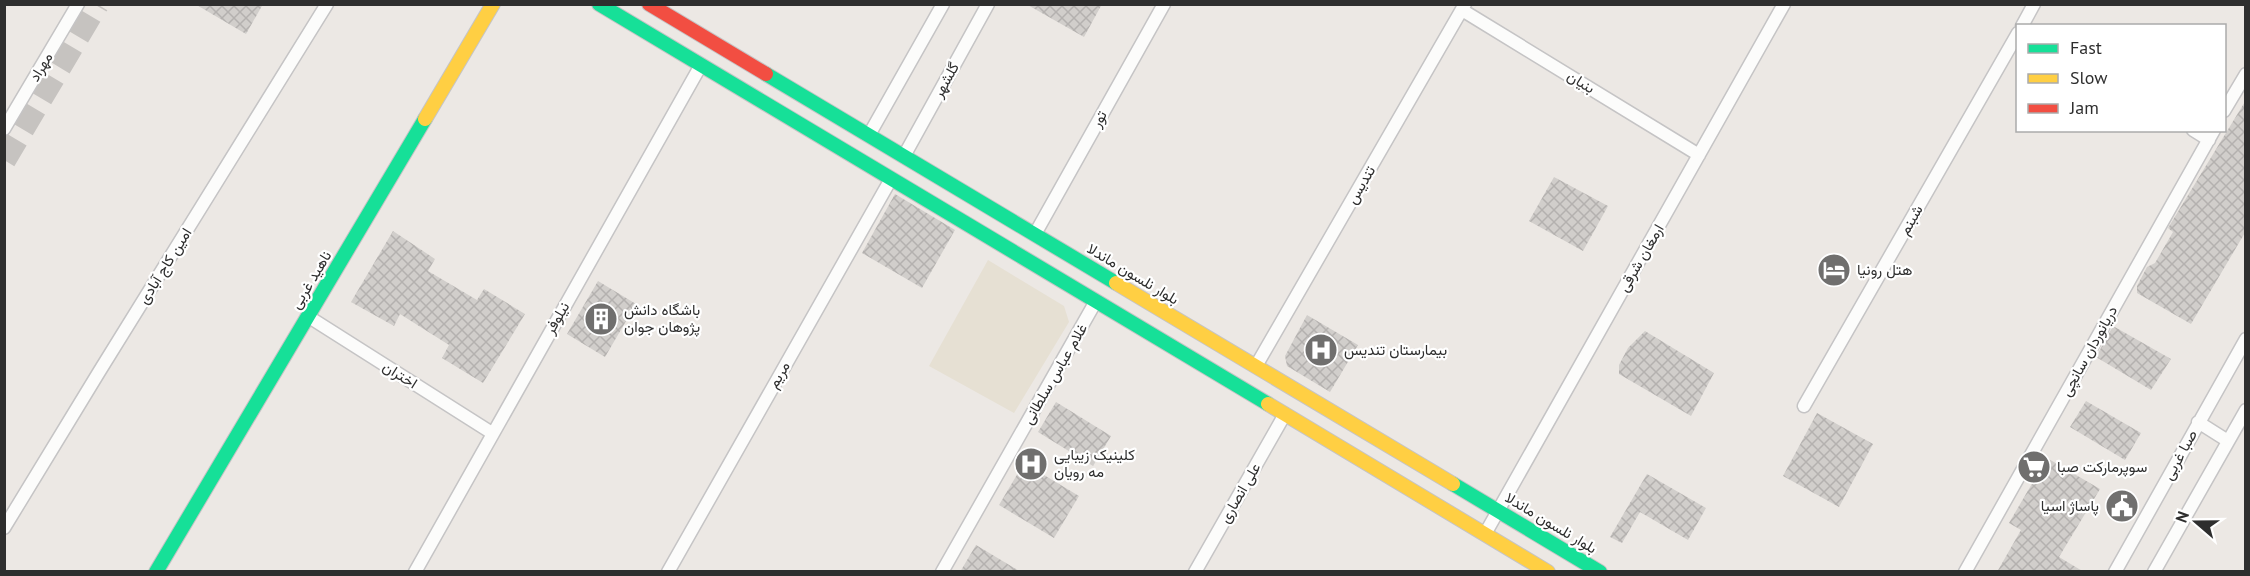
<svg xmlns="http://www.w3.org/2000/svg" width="2250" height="576" font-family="'PT Sans',Vazirmatn,sans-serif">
<defs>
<pattern id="building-cross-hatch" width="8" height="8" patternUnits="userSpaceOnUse" patternTransform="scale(1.5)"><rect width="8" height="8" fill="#d1cecb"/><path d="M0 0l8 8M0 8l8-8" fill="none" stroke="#b4b1af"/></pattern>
</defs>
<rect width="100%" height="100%" fill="#ece8e4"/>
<!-- education -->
<path fill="#e6e0d3" d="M988,260l76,46 5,16 -55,91 -85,-47z"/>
<!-- building -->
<path fill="url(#building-cross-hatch)" d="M195,4h68l-17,30z
M1026,4h76l-18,33z
M2246,100v131l-55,93 -54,-31v-7l10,-19 8,-4 18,-31 -5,-4z
M1554,177l54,29 -25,45 -54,-30z
M895,194l60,36 -33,58 -60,-35z
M393,231l42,28 -7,12 49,29 7,-11 41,25 -42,69 -41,-25 7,-13 -49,-31 -6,12 -43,-24z
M598,281l38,23 -31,53 -38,-23z
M1307,315l51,30 -28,47 -43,-26 -2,-10z
M2113,326l58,33 -20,31 -55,-33z
M1645,331l69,42 -23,43 -72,-42v-9l9,-17z
M2086,401l55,32 -16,27 -55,-33z
M1056,402l55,34 -18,30 -55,-34z
M1817,413l56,31 -34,63 -56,-31z
M2047,458l53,31 -41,68 25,15h-87l24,-42 -12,-7z
M1024,463l55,33 -25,42 -55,-33z
M1647,474l59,34 -18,32 -48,-28 -18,31 -12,-6z
M976,545l45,27h-61z"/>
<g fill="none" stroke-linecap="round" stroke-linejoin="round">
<!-- highway-tunnel -->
<path stroke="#c6c3c0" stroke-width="24" stroke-dasharray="24 12" stroke-linecap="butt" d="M4,160l93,-156"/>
<!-- street casing -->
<g stroke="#c5c4c5" stroke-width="15">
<path id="street" d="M1462,10l237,145
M2022,26l12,-22
M2224,111l22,-37
M4,129l74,-125
M2193,130l16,10
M869,135l74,-131
M904,156l84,-152
M1035,234l129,-230
M309,317l183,116
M1256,366l209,-362
M1804,406l214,-373
M2198,422l30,19
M4,528l95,-156 228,-368
M1485,534l299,-530
M415,572l286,-507
M668,572l223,-393
M942,572l154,-271
M1195,572l90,-158
M1965,572l249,-442
M2115,572l131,-233
M2154,572l92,-162"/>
</g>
<!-- fast casing -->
<g stroke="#c5c4c5" stroke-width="16">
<path id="fast" d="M599,4l669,400
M766,74l350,209
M1453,484l147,88
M156,572l269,-453"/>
</g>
<!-- slow casing -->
<g stroke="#c5c4c5" stroke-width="16">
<path id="slow" d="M425,119l68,-115
M1116,283l337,201
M1268,404l280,168"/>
</g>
<!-- jam casing -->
<g stroke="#c5c4c5" stroke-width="16">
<path id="jam" d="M649,4l117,70"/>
</g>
<!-- street -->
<use href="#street" stroke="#fcfcfb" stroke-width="12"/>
<!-- fast -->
<use href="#fast" stroke="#16e098" stroke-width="14"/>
<!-- slow -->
<use href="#slow" stroke="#ffcf43" stroke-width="14"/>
<!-- jam -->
<use href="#jam" stroke="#f24e42" stroke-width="14"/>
</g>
<!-- icons -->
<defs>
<g id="hotel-disc" transform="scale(1.725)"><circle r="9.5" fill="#706f6e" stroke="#fff"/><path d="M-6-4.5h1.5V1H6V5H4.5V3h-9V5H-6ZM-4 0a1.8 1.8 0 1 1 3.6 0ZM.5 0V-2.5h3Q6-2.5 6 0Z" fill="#fff"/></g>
<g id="building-disc" transform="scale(1.725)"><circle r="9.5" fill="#706f6e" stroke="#fff"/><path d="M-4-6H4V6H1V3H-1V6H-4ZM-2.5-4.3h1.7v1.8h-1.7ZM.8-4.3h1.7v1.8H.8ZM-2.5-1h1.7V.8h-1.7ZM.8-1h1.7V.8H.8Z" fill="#fff"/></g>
<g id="hospital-disc" transform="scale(1.725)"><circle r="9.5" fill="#706f6e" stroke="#fff"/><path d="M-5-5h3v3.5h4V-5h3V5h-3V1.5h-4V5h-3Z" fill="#fff"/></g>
<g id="supermarket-disc" transform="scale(1.725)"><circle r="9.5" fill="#706f6e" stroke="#fff"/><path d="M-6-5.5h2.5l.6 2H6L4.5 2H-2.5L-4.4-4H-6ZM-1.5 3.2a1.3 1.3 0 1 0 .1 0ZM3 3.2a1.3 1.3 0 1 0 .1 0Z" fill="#fff"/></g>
<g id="civic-disc" transform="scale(1.725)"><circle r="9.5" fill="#706f6e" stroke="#fff"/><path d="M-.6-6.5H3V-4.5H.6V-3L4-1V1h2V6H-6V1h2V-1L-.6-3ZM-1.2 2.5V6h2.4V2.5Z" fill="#fff"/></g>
</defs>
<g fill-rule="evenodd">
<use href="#hotel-disc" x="1834" y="270"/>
<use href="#building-disc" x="601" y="319"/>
<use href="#hospital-disc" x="1321" y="350"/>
<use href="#hospital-disc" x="1031" y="464"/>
<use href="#supermarket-disc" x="2034" y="467"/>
<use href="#civic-disc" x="2122" y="506"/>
</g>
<g text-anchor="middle" stroke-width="4.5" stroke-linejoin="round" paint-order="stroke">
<!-- street labels -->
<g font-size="15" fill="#2e2e2e" stroke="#fff">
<text transform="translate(41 67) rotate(-59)" y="5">مهراد</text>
<text transform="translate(946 80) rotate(-61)" y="5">گلشهر</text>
<text transform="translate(1581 82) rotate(32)" y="5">بنیان</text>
<text transform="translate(1099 119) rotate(-61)" y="5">تور</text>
<text transform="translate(1361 185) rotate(-60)" y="5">تندیس</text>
<text transform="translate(1911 220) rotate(-60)" y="5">شبنم</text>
<text transform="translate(1641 258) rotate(-60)" y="5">ارمغان شرقی</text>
<text transform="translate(165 266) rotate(-58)" y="5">امین کاج آبادی</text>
<text transform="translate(1133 274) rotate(31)" y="5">بلوار نلسون ماندلا</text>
<text transform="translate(311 280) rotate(-59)" y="5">ناهید غربی</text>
<text transform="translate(557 318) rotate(-60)" y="5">نیلوفر</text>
<text transform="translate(2089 351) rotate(-61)" y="5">دریانوردان سانچی</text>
<text transform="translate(1055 374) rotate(-60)" y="5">غلام عباس سلطانی</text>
<text transform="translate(400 375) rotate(32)" y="5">اختران</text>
<text transform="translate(779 375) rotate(-60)" y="5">مریم</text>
<text transform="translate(2180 455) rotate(-61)" y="5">صبا غربی</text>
<text transform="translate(1240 493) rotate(-60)" y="5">علی انصاری</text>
<text transform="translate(1551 523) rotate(31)" y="5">بلوار نلسون ماندلا</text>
</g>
<!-- poi labels -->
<g font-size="15" fill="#2e2e2e" stroke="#fff" text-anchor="start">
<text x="1857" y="275">هتل رونیا</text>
<text x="624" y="315">باشگاه دانش<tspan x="624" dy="17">پژوهان جوان</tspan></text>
<text x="1344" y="355">بیمارستان تندیس</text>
<text x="1054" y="460">کلینیک زیبایی<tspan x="1054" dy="17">مه رویان</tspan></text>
<text x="2057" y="472">سوپرمارکت صبا</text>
<text x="2099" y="511" text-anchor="end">پاساژ اسیا</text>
</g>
</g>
<!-- border -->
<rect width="2250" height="576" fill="none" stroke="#2e2e2e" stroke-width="12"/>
<!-- legend -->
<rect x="2016" y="24" width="210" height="108" fill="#ffffff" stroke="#ababab" stroke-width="1.5"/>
<rect x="2028" y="44" width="30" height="9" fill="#16e098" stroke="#ababab" stroke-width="1.5"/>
<text x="2070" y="54" font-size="18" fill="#2e2e2e">Fast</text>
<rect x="2028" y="74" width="30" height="9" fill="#ffcf43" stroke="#ababab" stroke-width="1.5"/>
<text x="2070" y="84" font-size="18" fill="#2e2e2e">Slow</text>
<rect x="2028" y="104" width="30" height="9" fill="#f24e42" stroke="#ababab" stroke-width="1.5"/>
<text x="2070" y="114" font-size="18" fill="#2e2e2e">Jam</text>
<!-- north arrow -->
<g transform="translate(2196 522) rotate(290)" stroke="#ffffff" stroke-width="4.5" paint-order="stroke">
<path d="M0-4.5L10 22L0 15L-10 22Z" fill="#2e2e2e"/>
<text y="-9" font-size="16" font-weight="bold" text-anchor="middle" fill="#2e2e2e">N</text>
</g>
</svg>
